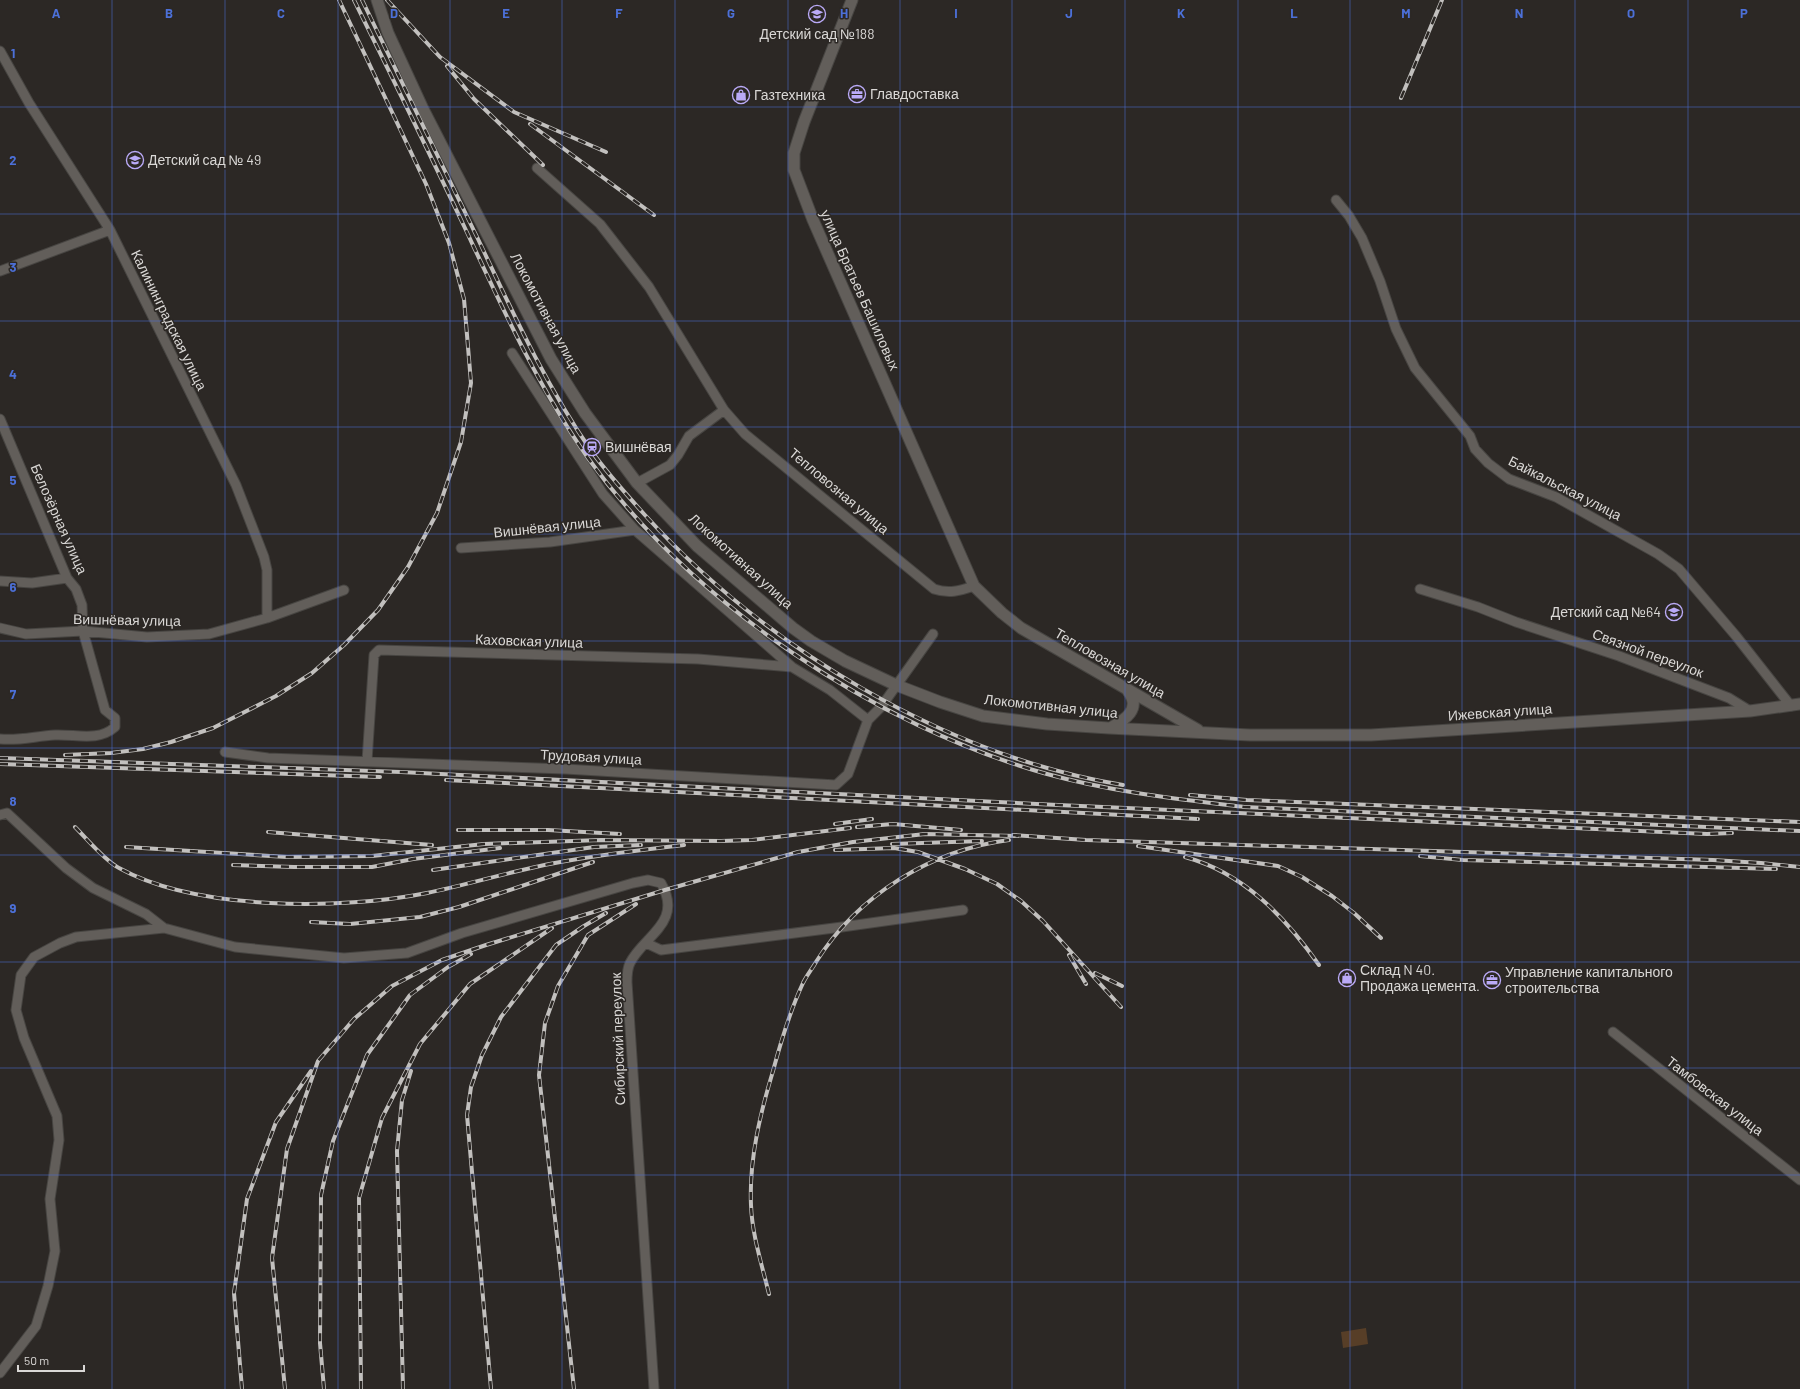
<svg xmlns="http://www.w3.org/2000/svg" width="1800" height="1389" font-family="Barlow,sans-serif">
<rect width="100%" height="100%" fill="#2c2825"/>
<!-- green -->
<path fill="#573e27" d="M1366,1328l2,16 -25,4 -2,-16z"/>
<g fill="none" stroke-linecap="round" stroke-linejoin="round">
<!-- minor casing -->
<g stroke="#474542" stroke-width="11">
<path id="minor" d="M0,51l29,52 81,127 126,255 28,72 3,13v48
M537,168l63,56 49,63 75,123 21,24 189,155c15,5 25,2 40,-3
M1336,200l13,16 13,22 18,43 16,48 19,39 55,68 5,13 13,14 21,16 47,18 102,57 21,15 57,67 55,70
M0,271l110,-41
M512,353l91,141 32,36 157,137 38,23 38,30
M0,419l67,159 9,11 6,16 1,26 22,79 10,8v9c-17,15 -39,7 -60,8 -19,1 -36,6 -55,4
M637,483l33,-18 8,-10 11,-19 35,-26
M461,548l89,-6 85,-12
M0,581l32,2 35,-5
M1420,589l58,18 38,15 103,34 110,42 21,13
M0,628l26,6 57,-3 64,6 62,-3 58,-16 77,-28
M225,752l43,6 297,11 271,16 12,-11 20,-54 13,-13 52,-73
M367,761l7,-106 5,-5 319,9 94,8
M0,815l7,-2 59,55 27,20 53,26 18,14 71,19 109,11 63,-5 55,-20 171,-50 15,-3 13,3c23,40 -18,53 -31,80 -3,6 -3,12 -3,19l27,407
M646,943l15,7 181,-23 121,-17
M1613,1032l187,148
M0,1373l36,-47 12,-40 7,-35 -5,-52 9,-59 -2,-24 -33,-78 -8,-28 5,-35 13,-18 26,-14 16,-6 88,-9"/>
</g>
<!-- tertiary casing -->
<g stroke="#474542" stroke-width="13">
<path id="tertiary" d="M377,0l11,33 35,76 128,250 34,54 52,70 60,63 96,82 18,13 34,20 51,24 44,17 43,14 64,8 62,4 141,7h121l379,-24 50,-7
M852,0l-48,122 -10,31v17l19,50 161,366 28,27 19,15 177,102
M1110,728c15,-8 32,-19 18,-37"/>
</g>
<!-- minor -->
<use href="#minor" stroke="#625e5a" stroke-width="9"/>
<!-- tertiary -->
<use href="#tertiary" stroke="#625e5a" stroke-width="11"/>
<!-- rail casing -->
<g stroke="#c2c0be" stroke-width="4">
<path id="rail" d="M354,0c37,75 74,150 110,226 37,79 74,161 124,232 105,146 287,268 459,316 65,18 131,25 197,33l556,24
M362,0c39,80 77,159 116,239 34,72 68,147 114,213 16,22 34,42 52,62 120,132 301,242 479,271
M387,0l53,57 74,55 92,40
M447,66l27,33 69,66
M1401,98l41,-98
M530,124l124,91
M65,755l46,-2 32,-4 28,-7 42,-14 63,-32 36,-23 32,-28 34,-35 30,-43 29,-54 24,-71 10,-59 -7,-84 -15,-56 -23,-59 -87,-184
M0,758l401,14 657,33 649,29 25,-1
M0,764l380,13
M446,780l752,39
M1190,795l57,5 553,22
M835,824l37,-5
M75,827c12,12 30,34 44,41 78,43 223,42 308,25 43,-9 85,-22 128,-30 42,-8 86,-13 129,-18
M857,827l36,-3 68,6
M458,830h90l72,4
M268,832l164,13
M1013,835l73,5 627,20 48,3 39,4
M892,844l90,-3
M1138,846l140,20 24,11 30,19 22,17 27,25
M126,847l161,10 85,-1 112,-12 117,-4 120,1 31,-1 98,-12
M835,850l59,-2 24,4 47,17 32,15 24,17 22,20 78,86
M1420,856l43,4 313,9
M1185,857c59,16 100,60 134,108
M233,865l61,2h78l41,-8 87,-11
M433,870l161,-23 47,-2
M311,922l39,2 70,-7 39,-10 134,-45
M1069,955l17,29
M1095,973l27,13
M769,1294c-7,-29 -17,-59 -18,-89 -2,-45 9,-91 22,-134 8,-30 17,-60 30,-88 4,-8 9,-14 13,-21 42,-67 115,-112 193,-122
M242,1389l-8,-96 13,-94 29,-77 35,-51
M285,1389l-13,-131 15,-109 31,-88 36,-42 38,-33 50,-26 44,-15 179,-55 133,-38 55,-10 72,-8 93,2
M324,1389l-4,-46 1,-148 12,-54 34,-86 43,-60 38,-28 23,-13
M361,1389l-2,-191 23,-80 38,-74 50,-60 82,-56
M403,1389l-6,-238 5,-51 9,-29
M491,1389l-24,-274 4,-28 11,-32 19,-38 55,-72 28,-19 22,-13
M574,1389l-35,-314 6,-52 13,-37 30,-51 48,-31"/>
</g>
<!-- rail -->
<use href="#rail" stroke="#2c2825" stroke-width="2.5" stroke-dasharray="8" stroke-linecap="butt"/>
</g>
<!-- grid -->
<path fill="none" stroke="#4c70d8" stroke-width="1" stroke-opacity="0.55" d="M112,0v1389M225,0v1389M338,0v1389M450,0v1389M562,0v1389M675,0v1389M788,0v1389M900,0v1389M1012,0v1389M1125,0v1389M1238,0v1389M1350,0v1389M1462,0v1389M1575,0v1389M1688,0v1389M0,107h1800M0,214h1800M0,321h1800M0,427h1800M0,534h1800M0,641h1800M0,748h1800M0,855h1800M0,962h1800M0,1068h1800M0,1175h1800M0,1282h1800"/>
<!-- icons -->
<defs>
<g id="school-ring" transform="scale(0.9)"><circle r="9.5" fill="#2c2825" stroke="#baaaf7" stroke-width="1.5"/><path d="M0-5L7-2L0 1L-7-2ZM-4 1L0 2.5L4 1V4Q0 6-4 4Z" fill="#baaaf7"/></g>
<g id="office-ring" transform="scale(0.9)"><circle r="9.5" fill="#2c2825" stroke="#baaaf7" stroke-width="1.5"/><path d="M-6-3h4V-5.5h4V-3h4V5H-6ZM-1-4.5V-3h2v-1.5ZM-6 0V1H6V0Z" fill="#baaaf7"/></g>
<g id="shop-ring" transform="scale(0.9)"><circle r="9.5" fill="#2c2825" stroke="#baaaf7" stroke-width="1.5"/><path d="M-5-2.5h2.3a2.7 3.5 0 0 1 5.4 0H5L5.5 6h-11ZM-1.5-2.5h3a1.5 2.3 0 0 0-3 0Z" fill="#baaaf7"/></g>
<g id="station-ring" transform="scale(0.9)"><circle r="9.5" fill="#2c2825" stroke="#baaaf7" stroke-width="1.5"/><path d="M-3-6H3Q5-6 5-4V2Q5 4 3 4L4.5 6H3L1.5 4h-3L-3 6H-4.5L-3 4Q-5 4-5 2V-4Q-5-6-3-6ZM-3.5-4v3h7v-3ZM-3.5 1v1.5H-2V1ZM2 1v1.5H3.5V1Z" fill="#baaaf7"/></g>
</defs>
<g fill-rule="evenodd">
<use href="#school-ring" x="817" y="14"/>
<use href="#office-ring" x="857" y="94"/>
<use href="#shop-ring" x="741" y="95"/>
<use href="#school-ring" x="135" y="160"/>
<use href="#station-ring" x="592" y="447"/>
<use href="#school-ring" x="1674" y="612"/>
<use href="#shop-ring" x="1347" y="978"/>
<use href="#office-ring" x="1492" y="980"/>
</g>
<g text-anchor="middle" stroke-width="3" stroke-linejoin="round" paint-order="stroke">
<!-- poi labels -->
<g font-size="14" fill="#dad8d6" stroke="#2c2825" text-anchor="start">
<text x="817" y="39" text-anchor="middle">Детский сад №188</text>
<text x="870" y="99">Главдоставка</text>
<text x="754" y="100">Газтехника</text>
<text x="148" y="165">Детский сад № 49</text>
<text x="605" y="452">Вишнёвая</text>
<text x="1661" y="617" text-anchor="end">Детский сад №64</text>
<text x="1360" y="975">Склад N 40.<tspan x="1360" dy="16">Продажа цемента.</tspan></text>
<text x="1505" y="977">Управление капитального<tspan x="1505" dy="16">строительства</tspan></text>
</g>
<!-- street labels -->
<g font-size="14" fill="#dad8d6" stroke="#2c2825">
<text transform="translate(860 290) rotate(66)" y="5">улица Братьев Башиловых</text>
<text transform="translate(546 313) rotate(62)" y="5">Локомотивная улица</text>
<text transform="translate(169 320) rotate(64)" y="5">Калининградская улица</text>
<text transform="translate(1565 488) rotate(27)" y="5">Байкальская улица</text>
<text transform="translate(839 491) rotate(40)" y="5">Тепловозная улица</text>
<text transform="translate(59 519) rotate(66)" y="5">Белозёрная улица</text>
<text transform="translate(547 527) rotate(-6)" y="5">Вишнёвая улица</text>
<text transform="translate(741 561) rotate(42)" y="5">Локомотивная улица</text>
<text transform="translate(127 620) rotate(1)" y="5">Вишнёвая улица</text>
<text transform="translate(529 641) rotate(2)" y="5">Каховская улица</text>
<text transform="translate(1648 653) rotate(20)" y="5">Связной переулок</text>
<text transform="translate(1110 663) rotate(30)" y="5">Тепловозная улица</text>
<text transform="translate(1051 706) rotate(6)" y="5">Локомотивная улица</text>
<text transform="translate(1500 712) rotate(-4)" y="5">Ижевская улица</text>
<text transform="translate(591 757) rotate(3)" y="5">Трудовая улица</text>
<text transform="translate(618 1039) rotate(-92)" y="5">Сибирский переулок</text>
<text transform="translate(1715 1096) rotate(38)" y="5">Тамбовская улица</text>
</g>
</g>
<g font-size="13" text-anchor="middle" font-weight="bold" fill="#4c70d8" stroke="#2c2825" stroke-width="3" stroke-linejoin="round" paint-order="stroke">
<text x="56" y="18">A</text>
<text x="169" y="18">B</text>
<text x="281" y="18">C</text>
<text x="394" y="18">D</text>
<text x="506" y="18">E</text>
<text x="619" y="18">F</text>
<text x="731" y="18">G</text>
<text x="844" y="18">H</text>
<text x="956" y="18">I</text>
<text x="1069" y="18">J</text>
<text x="1181" y="18">K</text>
<text x="1294" y="18">L</text>
<text x="1406" y="18">M</text>
<text x="1519" y="18">N</text>
<text x="1631" y="18">O</text>
<text x="1744" y="18">P</text>
<text x="13" y="58">1</text>
<text x="13" y="165">2</text>
<text x="13" y="272">3</text>
<text x="13" y="379">4</text>
<text x="13" y="485">5</text>
<text x="13" y="592">6</text>
<text x="13" y="699">7</text>
<text x="13" y="806">8</text>
<text x="13" y="913">9</text>
</g>
<!-- scale -->
<path d="M18 1365v6h66v-6" fill="none" stroke="#dad8d6" stroke-width="2"/>
<text x="24" y="1365" font-size="12" fill="#dad8d6" stroke="#2c2825" stroke-width="3" paint-order="stroke">50 m</text>
</svg>
